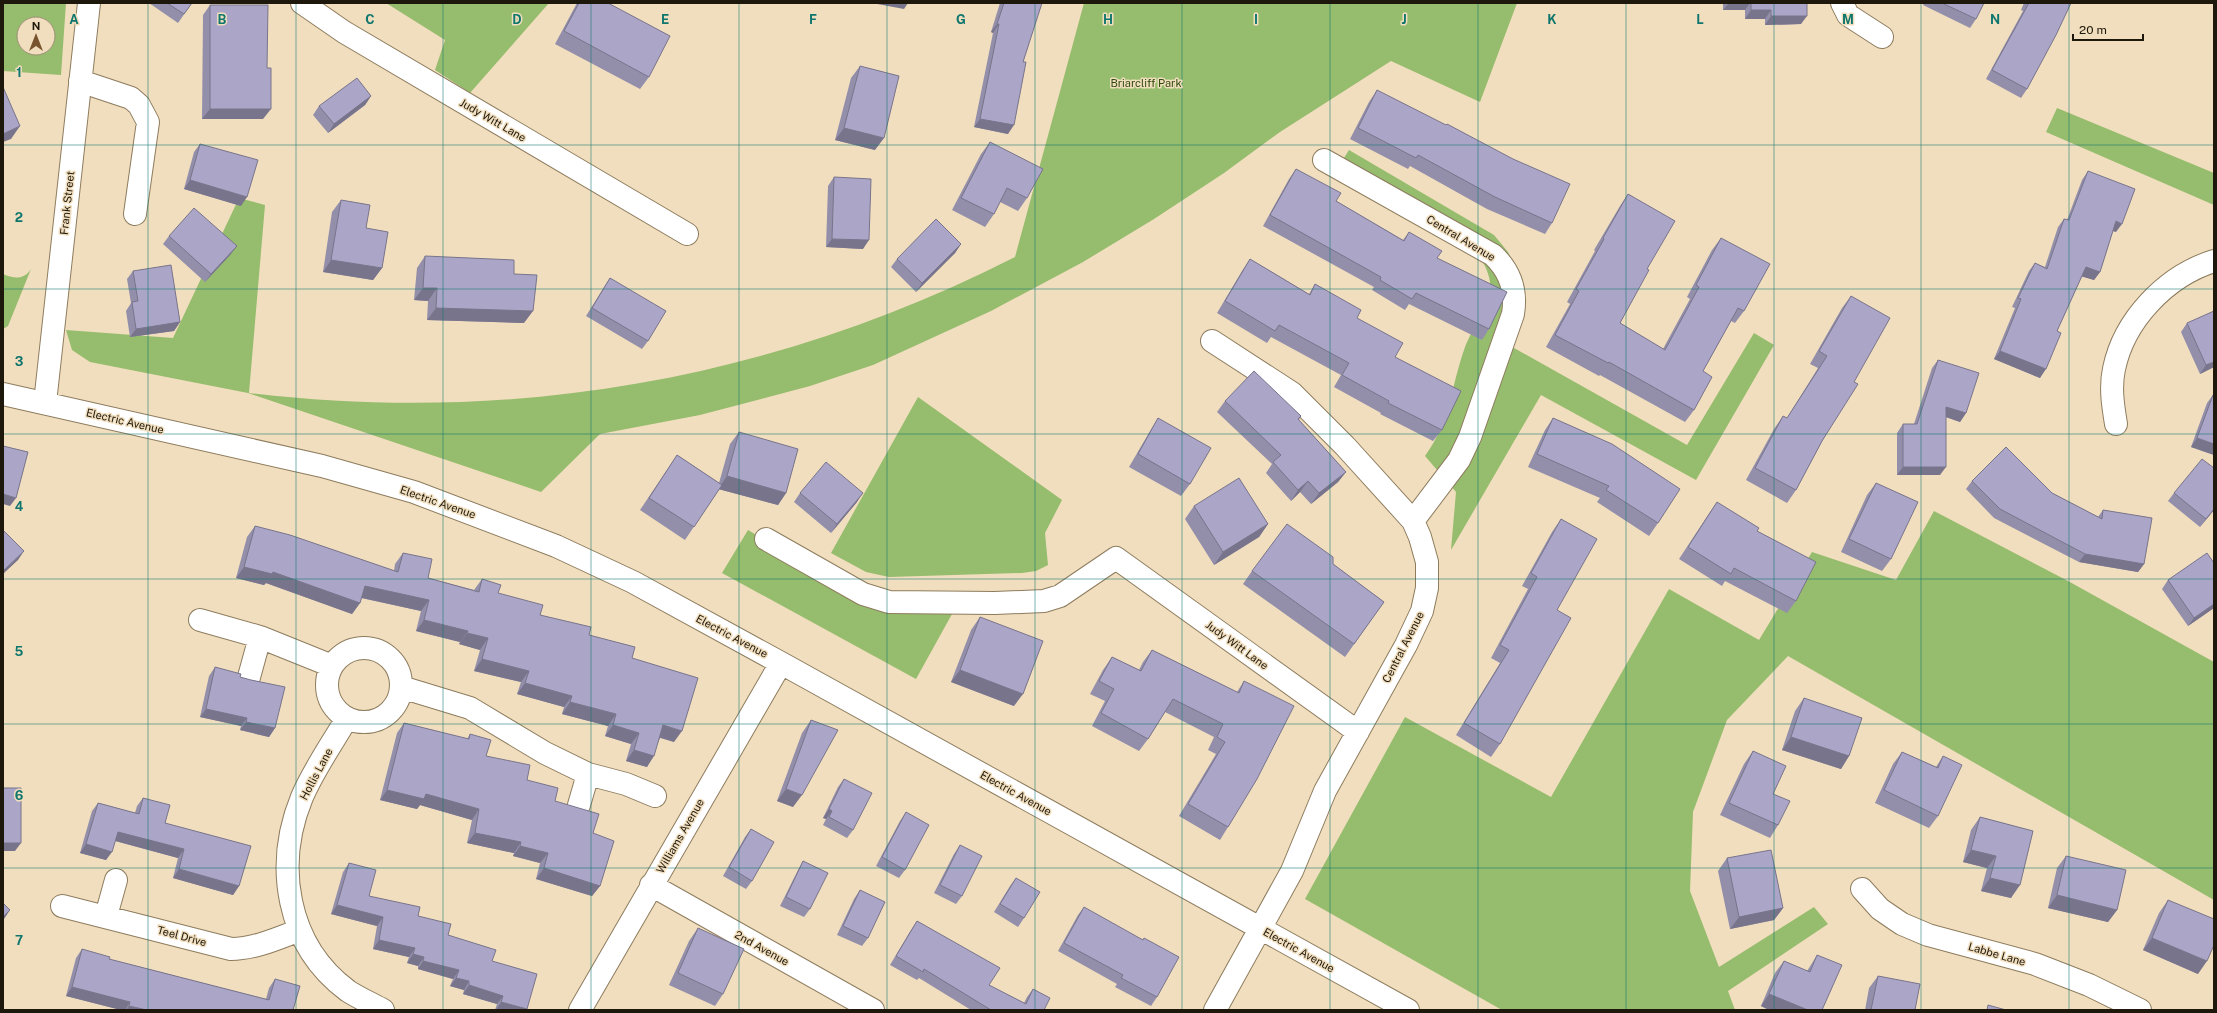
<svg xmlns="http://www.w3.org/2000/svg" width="2217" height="1013" font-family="'Public Sans',sans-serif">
<rect width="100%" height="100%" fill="#f1debe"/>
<!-- green -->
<path fill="#96bc6d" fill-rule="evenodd" d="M3,3h63l-5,72 -58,-4zM24,24h24v24h-24z
M386,3h163l-79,90 -35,-23 10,-30z
M1084,3h433l-37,99 -89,-41 -111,71 -56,41 -70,46 -71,43 -92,49 -118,54 -63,21 -110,29 -100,19 -59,58 -293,-99 -158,-31 -18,-12 -6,-20 107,8 66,-140 26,7 -16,188c267,32 526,-14 766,-136z
M2057,108l157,65v32l-168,-73z
M1349,150l145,85 14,17 5,10 -15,77 189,106 67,-112 20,12 -78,135 -155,-85 -90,155 5,-58 -31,-36c25,-34 26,-70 40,-109 6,-15 23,-45 25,-59 1,-10 -4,-21 -9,-29l-146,-87z
M31,269l-23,57 -5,3v-55c11,5 21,6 28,-5z
M918,397l144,103 -17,33 3,32 -12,6 -14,2 -133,4 -23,-5 -35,-19z
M1934,511l134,70 146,81v238l-426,-244 -61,64 -34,92 -3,79 29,76 95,-60 14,17 -100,67 7,19h-233l-197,-111 100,-182 146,80 118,-208 90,51 53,-88 84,28z
M748,530l103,61 111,5 -46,83 -194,-106z"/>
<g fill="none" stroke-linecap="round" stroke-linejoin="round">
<!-- minor casing -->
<g stroke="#8d7c5e" stroke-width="24">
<path id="minor" d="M302,3l42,29 343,202
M1842,3l6,12 34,22
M80,81l51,17 8,7 9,17 -13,92
M1324,160l169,95c17,16 24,35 20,59l-43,123 -11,23 -46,61
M1212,341l80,52 53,53 68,75 7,16 7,25v26l-5,23 -16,34 -81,146 -33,80 -77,139
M3,394l319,72 92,26 142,54 77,36 148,81 627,347
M45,403l44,-400
M2116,424c-3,-18 -6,-37 -2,-55 10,-49 52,-93 100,-108
M766,539l97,55 26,8 106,1 49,-2 16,-5 56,-38 242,174
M200,620l60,17 72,29
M327 685a37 37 0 1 1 74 0a37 37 0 1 1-74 0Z
M249,677l11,-40
M401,687l69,21 75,45 43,21 38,10 29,12
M347,718c-15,26 -33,51 -45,79 -28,68 -16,148 46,194 11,7 24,13 35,19
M579,805l9,-31
M651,885l222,125
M1862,889l18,20 22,15 26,11 107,29 54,21 51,25
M62,906l169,43c24,0 47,-11 69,-19
M106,916l10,-36
M580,1010l201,-347"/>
</g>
<!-- minor -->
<use href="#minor" stroke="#fff" stroke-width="22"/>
</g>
<!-- wall -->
<path fill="#938fab" d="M149,3h43l-14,20z
M577,3h31l41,74 -9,12 -85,-45z
M1000,3h42l-19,59 -15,72 -34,-7 19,-94 -2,-1z
M1723,3h84l-6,21 -36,1v-6h-20v-9h-22z
M1924,3h60l-8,16 -6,9 -47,-23z
M2024,3h47l-44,86 -6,9 -35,-19 37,-68 -2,-1z
M210,5l57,63 -4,51h-61l1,-104z
M860,66l15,84 -40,-10 16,-62z
M1377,90l175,133 -7,11 -58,-25 -77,-43 -2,3 -58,-30 19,-37z
M371,96l-6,9 -37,28 -15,-18 6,-9z
M990,142l37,56 -9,13 -18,-9 -6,12 -9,13 -33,-17 29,-56z
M200,144l41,62 -57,-17 10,-37z
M1296,169l40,32 67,39 6,-8 28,26 52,71 -7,11 -73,-36 -4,6 -33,-20 2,-3 -111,-61 26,-47z
M2088,171l28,61 -3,-1 -13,41 -6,8 -12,-4 -25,55 -17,47 -46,-19 21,-51 -3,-1 17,-36 6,-8 10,4 13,-40 6,-8 3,1 15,-40z
M834,177l29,72 -37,-2 2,-61z
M1628,194l19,75 -27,54 43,26 27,-50 -3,-2 25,-47 9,-12 23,73 -9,12 -4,-2 -28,50 -9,39 -9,12 -85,-47 -1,1 -53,-29 24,-43 -3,-2 28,-51 -1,-1 26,-44z
M341,200l25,28 16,40 -9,12 -50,-8 9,-60z
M169,236l62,18 -26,28 -42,-38z
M961,244l-6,9 -39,39 -25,-25 6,-8z
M425,256l89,18 10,49 -97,-3 1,-19 -14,-1 3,-32z
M1250,259l59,35 6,-10 42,34 38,39 47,73 -9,11 -53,-27 1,-1 -47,-26 7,-12 -70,-38 -4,6 -50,-30 25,-42z
M133,271l47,51 -6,9 -44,6 -4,-26 5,-8 -4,-24z
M610,278l38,63 -6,8 -56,-33 18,-29z
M1851,296l3,86 -58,108 -9,13 -41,-23 28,-51 9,-13 4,2 31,-50 -8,-4 32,-56z
M2187,323l27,44 -14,7 -19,-42z
M1938,360l28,53 -6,9 -14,-5 -6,58h-43v-42l6,-9h11l18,-56z
M2213,395l1,60 -23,-8 16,-44z
M1225,401l76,15 -2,4 47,52 -8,10 -27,22 -11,-12 -9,9 -25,-28 6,-9 -55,-52z
M1158,418l32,66 -9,12 -52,-29 21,-36z
M1553,418l105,105 -9,13 -52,-34 3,-4 -72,-31 17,-37z
M739,432l47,61 -8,12 -59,-16 -34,51 -45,-30 37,-55 42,28 11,-39z
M1972,481l80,12 46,24 5,-7 41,54 -6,8 -59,-10 -85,-44 -28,-29z
M1876,483l15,76 -9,12 -41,-19 26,-57z
M800,493l57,9 -26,31 -37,-31z
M2174,493l40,17 -14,17 -32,-26z
M1717,502l40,29 39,70 -9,12 -62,-32 -3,5 -43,-27 29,-44z
M1194,506l74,18 -9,13 -45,28 -29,-46z
M1561,519l-4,91 -57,134 -9,13 -35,-22 44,-72 -9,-5 37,-69 -6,-3 30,-54z
M255,526l139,45 1,-7 8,-11 25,25 46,12 8,-11 16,14 42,22 49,20 43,23 42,84 -14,-4 -13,29 -21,-6 5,-17 -26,-8 3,-10 -46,-12 2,-7 -47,-13 4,-12 -47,-11 6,-21 -21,-6 1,-2 -44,-11 5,-20 -60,-13 -1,5 -8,11 -86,-31 -2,2 -28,-7 11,-41z
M2214,563v45l-26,18 -26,-37 6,-9z
M1333,564l51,38 -39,55 -102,-73 9,-13z
M980,617l34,89 -63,-24 20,-52z
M1152,650l85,42 7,-11 -16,146 -8,13 -41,-24 37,-62 -8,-4 6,-13 -49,-25 -17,27 -9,12 -47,-25 13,-25 -15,-7 13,-24 9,-13 27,13 4,-8z
M215,667l25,10 35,51 -6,9 -29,-7 1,-4 -41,-9 9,-41z
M1804,698l45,58 -8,13 -59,-19 13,-39z
M811,720l-18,87 -16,-6 25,-68z
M404,723l63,16 3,-5 16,22 41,24 28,21 38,32 7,53 -8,10 -56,-17 4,-16 -27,-7 1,-3 -47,-10 5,-23 -52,-15 -3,4 -37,-9 17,-67z
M1753,751l20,43 5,31 -8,13 -50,-23 24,-51z
M1902,752l34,15 7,-11 -5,60 -9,12 -54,-25 18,-39z
M844,779l9,51 -6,8 -24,-13 3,-6 -3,-1 15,-31z
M143,798l22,25 74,63 -6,9 -60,-17 5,-20 -63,-17 -9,19 -26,-7 12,-42 6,-8 37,10 2,-7z
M906,812l-1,58 -6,8 -23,-12 24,-45z
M1980,817l53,14 -22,67 -30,-7 6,-23 -24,-6 8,-32z
M751,829l1,52 -6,8 -23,-13 22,-39z
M960,845l2,51 -6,8 -22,-11 20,-39z
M2066,856l51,54 -9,12 -60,-14 9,-40z
M1727,858l56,50 -9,12 -44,9 -12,-58z
M803,861l7,48 -6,8 -24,-11 18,-36z
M349,863l20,33 49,20 30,19 44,26 35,48 -1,1h-31l2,-6 -34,-10 1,-4 -14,-4 3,-7 -35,-10v-3l-11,-3 2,-6 -36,-8 4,-23 -46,-12 12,-42z
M1016,878l8,40 -6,9 -24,-15 16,-26z
M860,890l8,48 -6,8 -25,-11 17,-36z
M2168,900l30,74 -55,-24 16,-37z
M1084,907l73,90 -6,9 -36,-19 2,-3 -59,-33 20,-36z
M917,921l72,64 35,18 3,-6 6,-8 11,21h-73l-52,-32 -2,2 -27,-15 21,-35z
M698,928l25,66 -8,12 -46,-21 20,-44z
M82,949l27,10 157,40 3,-11 6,-9 18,31h-172l-55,-14 10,-38z
M1817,955l5,55h-53l-8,-4 14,-33 9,-12 23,10 2,-3z
M1878,976l37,34h-50l4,-22z"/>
<!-- shaded-wall -->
<path fill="#78748b" d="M872,3h36l-4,6z
M1729,3h21l-5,7h-22z
M1751,10h20l-6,9h-20z
M1771,16h36l-6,8 -36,1z
M997,24h2l-6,9 -2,-1z
M371,96l-6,9 -37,28 6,-9z
M210,109h61l-8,10h-61z
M980,119l34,6 -6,9 -34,-7z
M20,126l-9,13 -8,3v-8z
M844,128l40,10 -9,12 -40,-10z
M190,180l57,17 -6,9 -57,-17z
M2116,221l6,3 -6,8 -6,-2z
M832,239l37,1 -6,9 -37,-2z
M961,244l-6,9 -39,39 6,-9z
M237,246l-6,8 -26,28 6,-8z
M331,260l51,8 -9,12 -50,-8z
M2086,267l14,5 -6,8 -14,-4z
M423,288h14l-9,13 -14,-1z
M436,308l97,3 -9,12 -97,-3z
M180,322l-6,9 -44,6 6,-8z
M2000,351l46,18 -6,9 -46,-19z
M2214,362v5l-14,7 6,-9z
M1946,407l20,6 -6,9 -20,-7z
M2197,438l17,6v11l-23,-8z
M1903,467h43l-6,8h-43z
M1346,472l-8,10 -27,22 8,-11z
M727,476l59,17 -8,12 -60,-16z
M1308,481l-8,11 -9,9 7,-11z
M863,493l-6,9 -26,31 6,-9z
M3,494l13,4 -6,8 -7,-2z
M2214,509v1l-14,17 6,-8z
M1268,524l-9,13 -45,28 9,-13z
M24,551l-6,9 -15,14v-3z
M2085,554l59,10 -6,8 -59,-10z
M244,567l29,5 87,31 -8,11 -86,-31 -2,2 -28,-7z
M365,586l64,14 -8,11 -63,-14z
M2214,604v4l-26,18 6,-8z
M424,620l44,11 -8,11 -44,-11z
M467,633l21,5 -8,12 -21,-6z
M482,659l47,12 -8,11 -47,-11z
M960,670l63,24 -9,12 -63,-24z
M525,683l47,13 -8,11 -47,-13z
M570,702l46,12 -8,12 -46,-12z
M206,709l41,9 -6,8 -41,-9z
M246,722l29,6 -6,9 -29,-7z
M613,725l26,8 -8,11 -26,-8z
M663,725l19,6 -8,11 -18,-6z
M1791,737l58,19 -8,13 -59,-19z
M634,750l20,6 -7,11 -21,-6z
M786,789l16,6 -9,12 -16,-6z
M387,790l39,4 53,15 -7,11 -52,-15 -3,4 -37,-9z
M829,809l3,2 -6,8 -3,-1z
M118,832l66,17 -6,9 -66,-18z
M475,833l46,9 -7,11 -47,-10z
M3,843h18l-6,8h-12z
M86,844l26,8 -6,8 -26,-7z
M520,846l28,7 -8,10 -27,-7z
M1971,850l25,6 -9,12 -24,-6z
M544,868l56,18 -8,10 -56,-17z
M179,869l60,17 -6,9 -60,-17z
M1990,878l30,7 -9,13 -30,-7z
M2057,895l60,15 -9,12 -60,-14z
M337,905l46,12 -6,9 -46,-12z
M1783,908l-9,12 -44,9 9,-12z
M10,910l-6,9 -1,1v-3z
M2152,938l55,23 -9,13 -55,-24z
M379,940l36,8 -6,9 -36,-8z
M413,954l11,3 -6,9 -11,-3z
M423,961l36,9 -6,9 -35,-10z
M456,978l13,3 -5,9 -14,-4z
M469,985l34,11 -6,8 -34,-10z
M72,987l58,15 -5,8h-4l-55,-14z
M1769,994l39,16h-39l-8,-4z
M501,1002l26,7 -1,1h-30z
M129,1006l18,4h-21z"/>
<!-- building -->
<path fill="#aba6c7" stroke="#78748b" d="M167,3h25l-8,11z
M579,3h29l62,33 -21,41 -85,-46z
M1004,3h38l-19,59h3l-12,63 -34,-6 19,-95h-2z
M1751,3h56v13h-36v-6h-20z
M1942,3h42l-8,16z
M2029,3h42l-15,32 -29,54 -35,-19z
M210,5h58l-1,63h4v41h-61z
M860,66l39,10 -15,62 -40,-10z
M357,78l14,18 -37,28 -15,-18z
M3,87l17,39 -17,8z
M1377,90l69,35 1,-1 66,35 57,25 -18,39 -57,-26 -77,-42 -2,3 -58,-30z
M990,142l53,27 -16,29 -20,-10 -13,26 -33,-16z
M200,144l58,16 -11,37 -57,-17z
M1296,169l45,24 -5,8 68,40 5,-9 33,19 -5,7 70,34 -18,37 -73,-36 -4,6 -32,-19 1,-3 -111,-62z
M2088,171l47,18 -13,35 -6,-3 -16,51 -14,-5 -29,64 4,2 -15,36 -46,-18 21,-52 -3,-1 17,-35 12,6 17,-50 5,1z
M834,177l37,2 -2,61 -37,-1z
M1628,194l47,27 -28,48 2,1 -29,53 45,27 34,-63 -3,-2 25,-47 49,26 -26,47 -6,-3 -35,63 9,6 -18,33 -85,-48 -1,1 -53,-28 24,-44 -3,-2 28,-50 -1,-1z
M341,200l29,5 -4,23 22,4 -6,36 -51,-8z
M194,208l43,38 -26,28 -42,-38z
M936,219l25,25 -39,39 -25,-24z
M425,256l89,4v14l23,1 -4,36 -97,-3 1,-20h-14z
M1250,259l60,36 5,-11 46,26 -4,8 46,25 -8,14 66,34 -19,39 -54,-27 1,-2 -47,-26 7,-12 -70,-38 -4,6 -50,-30z
M171,265l9,57 -44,7 -4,-27 6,-1 -5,-30z
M610,278l56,33 -18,30 -56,-33z
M1851,296l39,22 -36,64 4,2 -36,57 -26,49 -41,-22 28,-52 4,2 40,-62 -8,-5z
M2214,311v51l-8,3 -19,-42z
M1938,360l41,13 -13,40 -20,-6v60h-43v-43h14z
M1254,371l47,45 -3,3 48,53 -27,21 -11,-12 -10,9 -25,-28 8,-7 -56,-54z
M2213,395h1v49l-17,-6z
M1158,418l53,30 -21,36 -52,-30z
M1553,418l59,26 68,45 -22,34 -52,-33 3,-4 -72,-32z
M739,432l59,17 -12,44 -59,-17z
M3,446l25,6 -12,46 -13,-4z
M2006,447l46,46 50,26 1,-9 49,8 -8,46 -59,-10 -85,-45 -28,-28z
M677,455l45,30 -28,42 -45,-29z
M2202,459l12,9v41l-8,10 -32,-26z
M826,462l37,31 -26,31 -37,-31z
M1239,478l29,46 -45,28 -29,-46z
M1876,483l42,19 -27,57 -42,-20z
M1717,502l42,26 -2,3 59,31 -20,39 -62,-33 -3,6 -43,-27z
M1561,519l36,20 -40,71 14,8 -71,126 -36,-21 45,-73 -9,-5 37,-68 -6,-4z
M1287,524l46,33v7l51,38 -30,42 -102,-73z
M255,526l35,9 108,37 5,-19 29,6 -4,19 51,14 3,-13 19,6 -3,8 45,12 -3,10 51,12 -2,8 46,12 -3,11 66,20 -16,53 -19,-6 -9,31 -20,-6 5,-17 -26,-8 3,-11 -46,-12 2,-6 -47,-13 4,-12 -47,-12 6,-21 -21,-5 1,-2 -44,-11 5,-20 -64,-14 -5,17 -87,-31 -1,2 -28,-7z
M3,530l21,21 -21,20z
M2207,553l7,10v41l-20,14 -26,-38z
M980,617l63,24 -20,53 -63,-24z
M1152,650l87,43 5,-12 50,25 -37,73 -29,48 -40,-23 37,-62 -8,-5 6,-13 -50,-25 -25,40 -47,-26 13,-24 -15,-8 13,-24 29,14z
M215,667l26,7 -1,3 11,3 34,7 -10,41 -29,-6 1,-4 -41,-9z
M1804,698l58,20 -13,38 -58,-19z
M811,720l27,10 -36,65 -16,-6z
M404,723l65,16 1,-5 21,6 -5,16 44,9 -3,15 31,8 -3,13 44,13 -6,19 21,8 -14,45 -56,-18 4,-15 -28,-7 1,-4 -46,-9 4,-24 -53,-15 -2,5 -37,-9z
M1753,751l33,15 -13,28 17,7 -12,24 -49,-22z
M1902,752l36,16 5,-12 19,9 -24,51 -54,-26z
M844,779l28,14 -19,37 -24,-13 3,-6 -3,-2z
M3,788h18v55h-18z
M143,798l27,7 -5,18 86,23 -12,40 -60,-17 5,-20 -66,-17 -6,20 -26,-8 12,-41 41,11z
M906,812l23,13 -24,45 -23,-13z
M1980,817l53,14 -13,54 -30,-7 6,-22 -25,-6z
M751,829l23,13 -22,39 -23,-14z
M960,845l22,11 -20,40 -22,-11z
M1771,850l12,58 -44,9 -12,-59z
M2066,856l60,14 -9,40 -60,-15z
M803,861l25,12 -18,36 -24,-12z
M349,863l27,7 -7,26 51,11 -2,9 33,8 -3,11 48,15 -4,11 45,13 -10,35 -26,-7 2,-6 -34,-11v-4l-13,-3 3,-8 -36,-9 1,-4 -11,-3 2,-6 -36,-8 4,-23 -46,-12z
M1016,878l24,14 -16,26 -24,-14z
M860,890l25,12 -17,36 -25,-12z
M2168,900l46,19v26l-7,16 -55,-23z
M3,903l7,7 -7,7z
M1084,907l59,33 1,-2 35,19 -22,40 -36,-19 2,-3 -59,-32z
M917,921l83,47 -11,17 37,19 7,-15 17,9 -6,12h-53l-67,-41 -1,3 -27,-16z
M698,928l46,21 -21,45 -45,-21z
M82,949l28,8 -1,2 160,41 6,-21 25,7 -7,24h-146l-18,-4 1,-4 -58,-15z
M1817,955l25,10 -20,45h-14l-39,-16 15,-33 26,11z
M1878,976l42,8 -5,26h-44z
M1988,1005l18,5h-19z"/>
<!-- grid -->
<path fill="none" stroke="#0f766e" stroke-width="1" stroke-opacity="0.55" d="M148,3v1007M296,3v1007M443,3v1007M591,3v1007M739,3v1007M887,3v1007M1035,3v1007M1182,3v1007M1330,3v1007M1478,3v1007M1626,3v1007M1774,3v1007M1921,3v1007M2069,3v1007M3,145h2211M3,289h2211M3,434h2211M3,579h2211M3,724h2211M3,868h2211"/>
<g text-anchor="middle" stroke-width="3" stroke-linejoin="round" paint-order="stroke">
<!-- park labels -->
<g font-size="11" fill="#314a0e" stroke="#f1debe">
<text x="1146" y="87">Briarcliff Park</text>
</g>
<!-- street labels -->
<g font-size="11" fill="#1e180c" stroke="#f1debe">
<text transform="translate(493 120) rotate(30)" y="4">Judy Witt Lane</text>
<text transform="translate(67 203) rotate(-84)" y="4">Frank Street</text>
<text transform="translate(1461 238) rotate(31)" y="4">Central Avenue</text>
<text transform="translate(125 421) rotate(13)" y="4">Electric Avenue</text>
<text transform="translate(438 502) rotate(19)" y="4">Electric Avenue</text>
<text transform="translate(732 636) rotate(28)" y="4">Electric Avenue</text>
<text transform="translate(1237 645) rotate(36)" y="4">Judy Witt Lane</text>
<text transform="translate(1403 647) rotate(-63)" y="4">Central Avenue</text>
<text transform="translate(316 774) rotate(-62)" y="4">Hollis Lane</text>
<text transform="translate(1016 793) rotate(29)" y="4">Electric Avenue</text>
<text transform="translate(680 836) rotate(-60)" y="4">Williams Avenue</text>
<text transform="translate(182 936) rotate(15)" y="4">Teel Drive</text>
<text transform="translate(762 948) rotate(29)" y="4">2nd Avenue</text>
<text transform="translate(1299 950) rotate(29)" y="4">Electric Avenue</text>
<text transform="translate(1997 954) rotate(16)" y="4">Labbe Lane</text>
</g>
</g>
<g font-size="13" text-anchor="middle" font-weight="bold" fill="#0f766e" stroke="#f1debe" stroke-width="3" stroke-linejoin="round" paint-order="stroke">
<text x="74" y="24">A</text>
<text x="222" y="24">B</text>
<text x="370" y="24">C</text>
<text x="517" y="24">D</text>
<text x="665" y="24">E</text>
<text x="813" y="24">F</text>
<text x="961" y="24">G</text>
<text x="1108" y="24">H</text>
<text x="1256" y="24">I</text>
<text x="1404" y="24">J</text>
<text x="1552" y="24">K</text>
<text x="1700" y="24">L</text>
<text x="1848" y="24">M</text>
<text x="1995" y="24">N</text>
<text x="19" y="77">1</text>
<text x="19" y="222">2</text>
<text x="19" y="366">3</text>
<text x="19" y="511">4</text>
<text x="19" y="656">5</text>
<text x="19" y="800">6</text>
<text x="19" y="945">7</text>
</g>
<!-- border -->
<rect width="2217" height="1013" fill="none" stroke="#1e180c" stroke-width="8"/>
<!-- north arrow -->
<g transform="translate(36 36)"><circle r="19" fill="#f1debe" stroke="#9d8f77"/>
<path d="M0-3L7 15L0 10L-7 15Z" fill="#79552f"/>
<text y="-6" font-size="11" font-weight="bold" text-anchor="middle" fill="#1e180c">N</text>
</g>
<!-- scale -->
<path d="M2073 34v6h70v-6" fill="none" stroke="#1e180c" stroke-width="2"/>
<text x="2079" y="34" font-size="12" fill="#1e180c" stroke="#f1debe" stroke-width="3" paint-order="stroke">20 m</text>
</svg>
